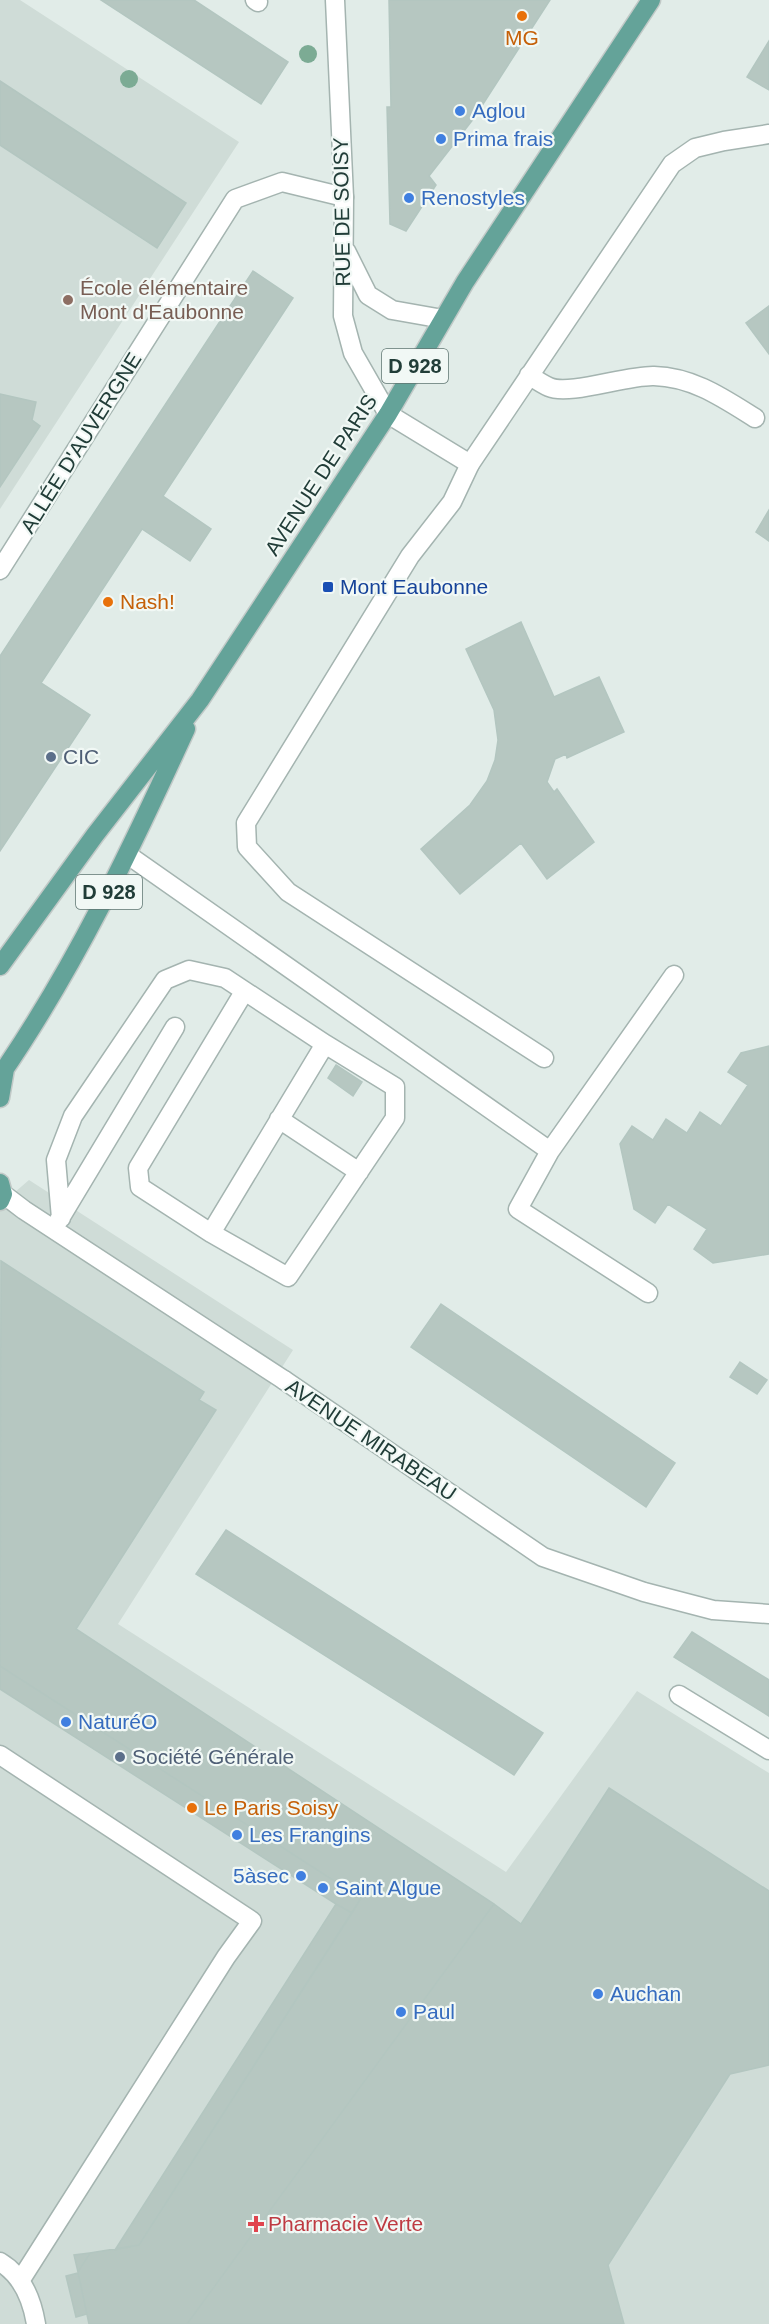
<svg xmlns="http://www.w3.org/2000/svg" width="769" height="2324" font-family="Helvetica,sans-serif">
<rect width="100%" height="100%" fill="#e1ece8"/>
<!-- built -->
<path fill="#cfdcd7" d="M0,0h20l219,142 -239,367z
M29,1180l264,170 -175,274 388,248 131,-181 132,82v551h-769v-1119z"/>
<!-- building -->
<path fill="#b6c7c1" stroke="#b3c6c0" stroke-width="1.5" d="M101,0h93l94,62 -27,42z
M389,0h161l-76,118 -45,58 7,9 -30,46 -16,-7 -3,-117h4z
M769,41v49l-22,-13z
M0,81l186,122 -29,45 -157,-103z
M253,271l40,27 -130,198 48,33 -21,32 -48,-32 -101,154 49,32 -90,136v-195z
M769,306v48l-23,-31z
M0,394l36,8 -4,18 8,6 -40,61z
M769,510v31l-13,-9z
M521,622l33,75 45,-20 25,55 -57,26 -1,-4 -11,5 -8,23 7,10 3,-3 37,53 -47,37 -26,-36 -61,51 -39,-45 49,-44 17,-24 8,-21 3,-20 -4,-30 -28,-61z
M769,1046v208l-56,9 -19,-14 13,-20 -39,-25 -13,19 -21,-14 -14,-65 12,-18 21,14 13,-21 21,14 13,-21 21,14 27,-41 -20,-13 13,-19z
M336,1065l26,17 -9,14 -25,-18z
M1,1261l203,131 -5,8 17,10 -140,219 418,275 -307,420h-98l-11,-52 12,-19 49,-8 222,-347 -361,-232z
M441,1304l234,159 -29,44 -235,-160z
M740,1362l27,18 -10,14 -27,-17z
M226,1530l317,203 -29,42 -318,-201z
M692,1632l77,48v36l-95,-59z
M0,1666l361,232 -9,15 -16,-9 -336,-215z
M609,1788l160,103v174l-39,9 -122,191 16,59h-437l307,-420 27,20z
M336,1904l16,9 -213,332 -24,5z
M90,2253l-12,19 -4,-17z
M78,2273l9,41 -11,3 -10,-41z"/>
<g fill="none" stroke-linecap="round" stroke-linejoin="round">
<!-- lane casing -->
<g stroke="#a4b4b0" stroke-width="21">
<path id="lane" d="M255,0l3,2
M529,375c6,4 13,9 20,12 20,9 78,-12 105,-11 39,1 69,22 101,42
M0,570l235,-371 47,-17 62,15
M128,855l422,296 124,-176
M544,1058l-256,-166 -41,-45 -1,-24 164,-267 42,-54 18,-38 202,-300 23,-16 29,-7 45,-7
M279,1119l80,53
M550,1151l-32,58 130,84
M61,1218l-5,-58 17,-44 92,-136 24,-10 36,8 100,66
M59,1220l116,-193
M211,1233l114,-189 70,43v31l-107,159 -77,-44 -71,-46 -2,-19 106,-176
M284,1380l259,177 101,35 69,18 56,4
M679,1695l90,55
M0,1755l252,166 -26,36 -206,324
M0,2262c22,13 32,38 36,62"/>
</g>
<!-- street casing -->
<g stroke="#a4b4b0" stroke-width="21">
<path id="street" d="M335,0l9,197 -1,119 10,37 35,61 82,50
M346,251l22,44 24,15 51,9
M3,1194l21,16 260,170"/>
</g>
<!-- primary casing -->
<g stroke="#c1c9c7" stroke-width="21">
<path id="primary" d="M0,966l95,-131 105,-135 188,-286 77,-132 186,-282
M0,1076c75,-109 131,-227 186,-347
M0,1098l5,-29
M0,1183l3,11 -3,7"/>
</g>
<!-- lane -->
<use href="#lane" stroke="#fff" stroke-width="18"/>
<!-- street -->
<use href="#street" stroke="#fff" stroke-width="18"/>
<!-- primary -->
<use href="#primary" stroke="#64a399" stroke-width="18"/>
</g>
<!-- trees -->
<g fill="#7cab94">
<circle cx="308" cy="54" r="9"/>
<circle cx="129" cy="79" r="9"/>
</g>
<!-- markers -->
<g fill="#e8710a" stroke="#f1f8f5" stroke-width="2">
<circle cx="522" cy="16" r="6"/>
<circle cx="108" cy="602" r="6"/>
<circle cx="192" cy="1808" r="6"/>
</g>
<g fill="#3f7fe0" stroke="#f1f8f5" stroke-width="2">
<circle cx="460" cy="111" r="6"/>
<circle cx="441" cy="139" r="6"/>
<circle cx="409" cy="198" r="6"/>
<circle cx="66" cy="1722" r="6"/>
<circle cx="237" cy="1835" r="6"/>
<circle cx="301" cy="1876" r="6"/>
<circle cx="323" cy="1888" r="6"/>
<circle cx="598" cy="1994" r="6"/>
<circle cx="401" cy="2012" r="6"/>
</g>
<circle fill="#8d6e63" stroke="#f1f8f5" stroke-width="2" cx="68" cy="300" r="6"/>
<rect fill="#1a4fb4" stroke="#f1f8f5" stroke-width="2" x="322" y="581" width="12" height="12" rx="3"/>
<g fill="#5c6f8a" stroke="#f1f8f5" stroke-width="2">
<circle cx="51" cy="757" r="6"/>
<circle cx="120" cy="1757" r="6"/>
</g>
<path fill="#e0444e" stroke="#f1f8f5" stroke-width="2" d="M253 2215h6v6h6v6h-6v6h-6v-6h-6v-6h6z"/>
<g text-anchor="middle" stroke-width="4.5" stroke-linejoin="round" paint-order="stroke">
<!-- shield labels -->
<g fill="#f1f8f5" stroke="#5f7571" stroke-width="1.5">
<rect x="382" y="349" width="66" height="34" rx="4.5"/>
<rect x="76" y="875" width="66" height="34" rx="4.5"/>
</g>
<g font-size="20" font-weight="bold" fill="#213d38">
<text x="415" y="373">D 928</text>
<text x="109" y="899">D 928</text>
</g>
<!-- food labels -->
<g font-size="21" fill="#c56008" stroke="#f1f8f5" text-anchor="start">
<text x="522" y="45" text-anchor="middle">MG</text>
<text x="120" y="609">Nash!</text>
<text x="204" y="1815">Le Paris Soisy</text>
</g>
<!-- shop labels -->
<g font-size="21" fill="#366cbe" stroke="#f1f8f5" text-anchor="start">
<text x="472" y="118">Aglou</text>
<text x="453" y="146">Prima frais</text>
<text x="421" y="205">Renostyles</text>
<text x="78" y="1729">NaturéO</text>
<text x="249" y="1842">Les Frangins</text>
<text x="289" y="1883" text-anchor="end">5àsec</text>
<text x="335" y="1895">Saint Algue</text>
<text x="610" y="2001">Auchan</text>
<text x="413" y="2019">Paul</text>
</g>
<!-- street labels -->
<g font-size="21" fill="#213d38" stroke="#f1f8f5">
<text transform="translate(342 212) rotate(-91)" y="7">RUE DE SOISY</text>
<text transform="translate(81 443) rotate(-58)" y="7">ALLÉE D'AUVERGNE</text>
<text transform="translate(321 475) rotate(-57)" y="7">AVENUE DE PARIS</text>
<text transform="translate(371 1440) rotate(34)" y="7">AVENUE MIRABEAU</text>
</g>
<!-- education labels -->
<g font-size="21" fill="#785e54" stroke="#f1f8f5" text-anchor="start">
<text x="80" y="295">École élémentaire<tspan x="80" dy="24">Mont d'Eaubonne</tspan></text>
</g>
<!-- transit labels -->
<g font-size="21" fill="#164399" stroke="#f1f8f5" text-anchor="start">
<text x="340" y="594">Mont Eaubonne</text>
</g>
<!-- service labels -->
<g font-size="21" fill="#4e5e75" stroke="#f1f8f5" text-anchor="start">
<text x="63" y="764">CIC</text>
<text x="132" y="1764">Société Générale</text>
</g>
<!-- health labels -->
<g font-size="21" fill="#be3a42" stroke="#f1f8f5" text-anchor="start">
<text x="268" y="2231">Pharmacie Verte</text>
</g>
</g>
</svg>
